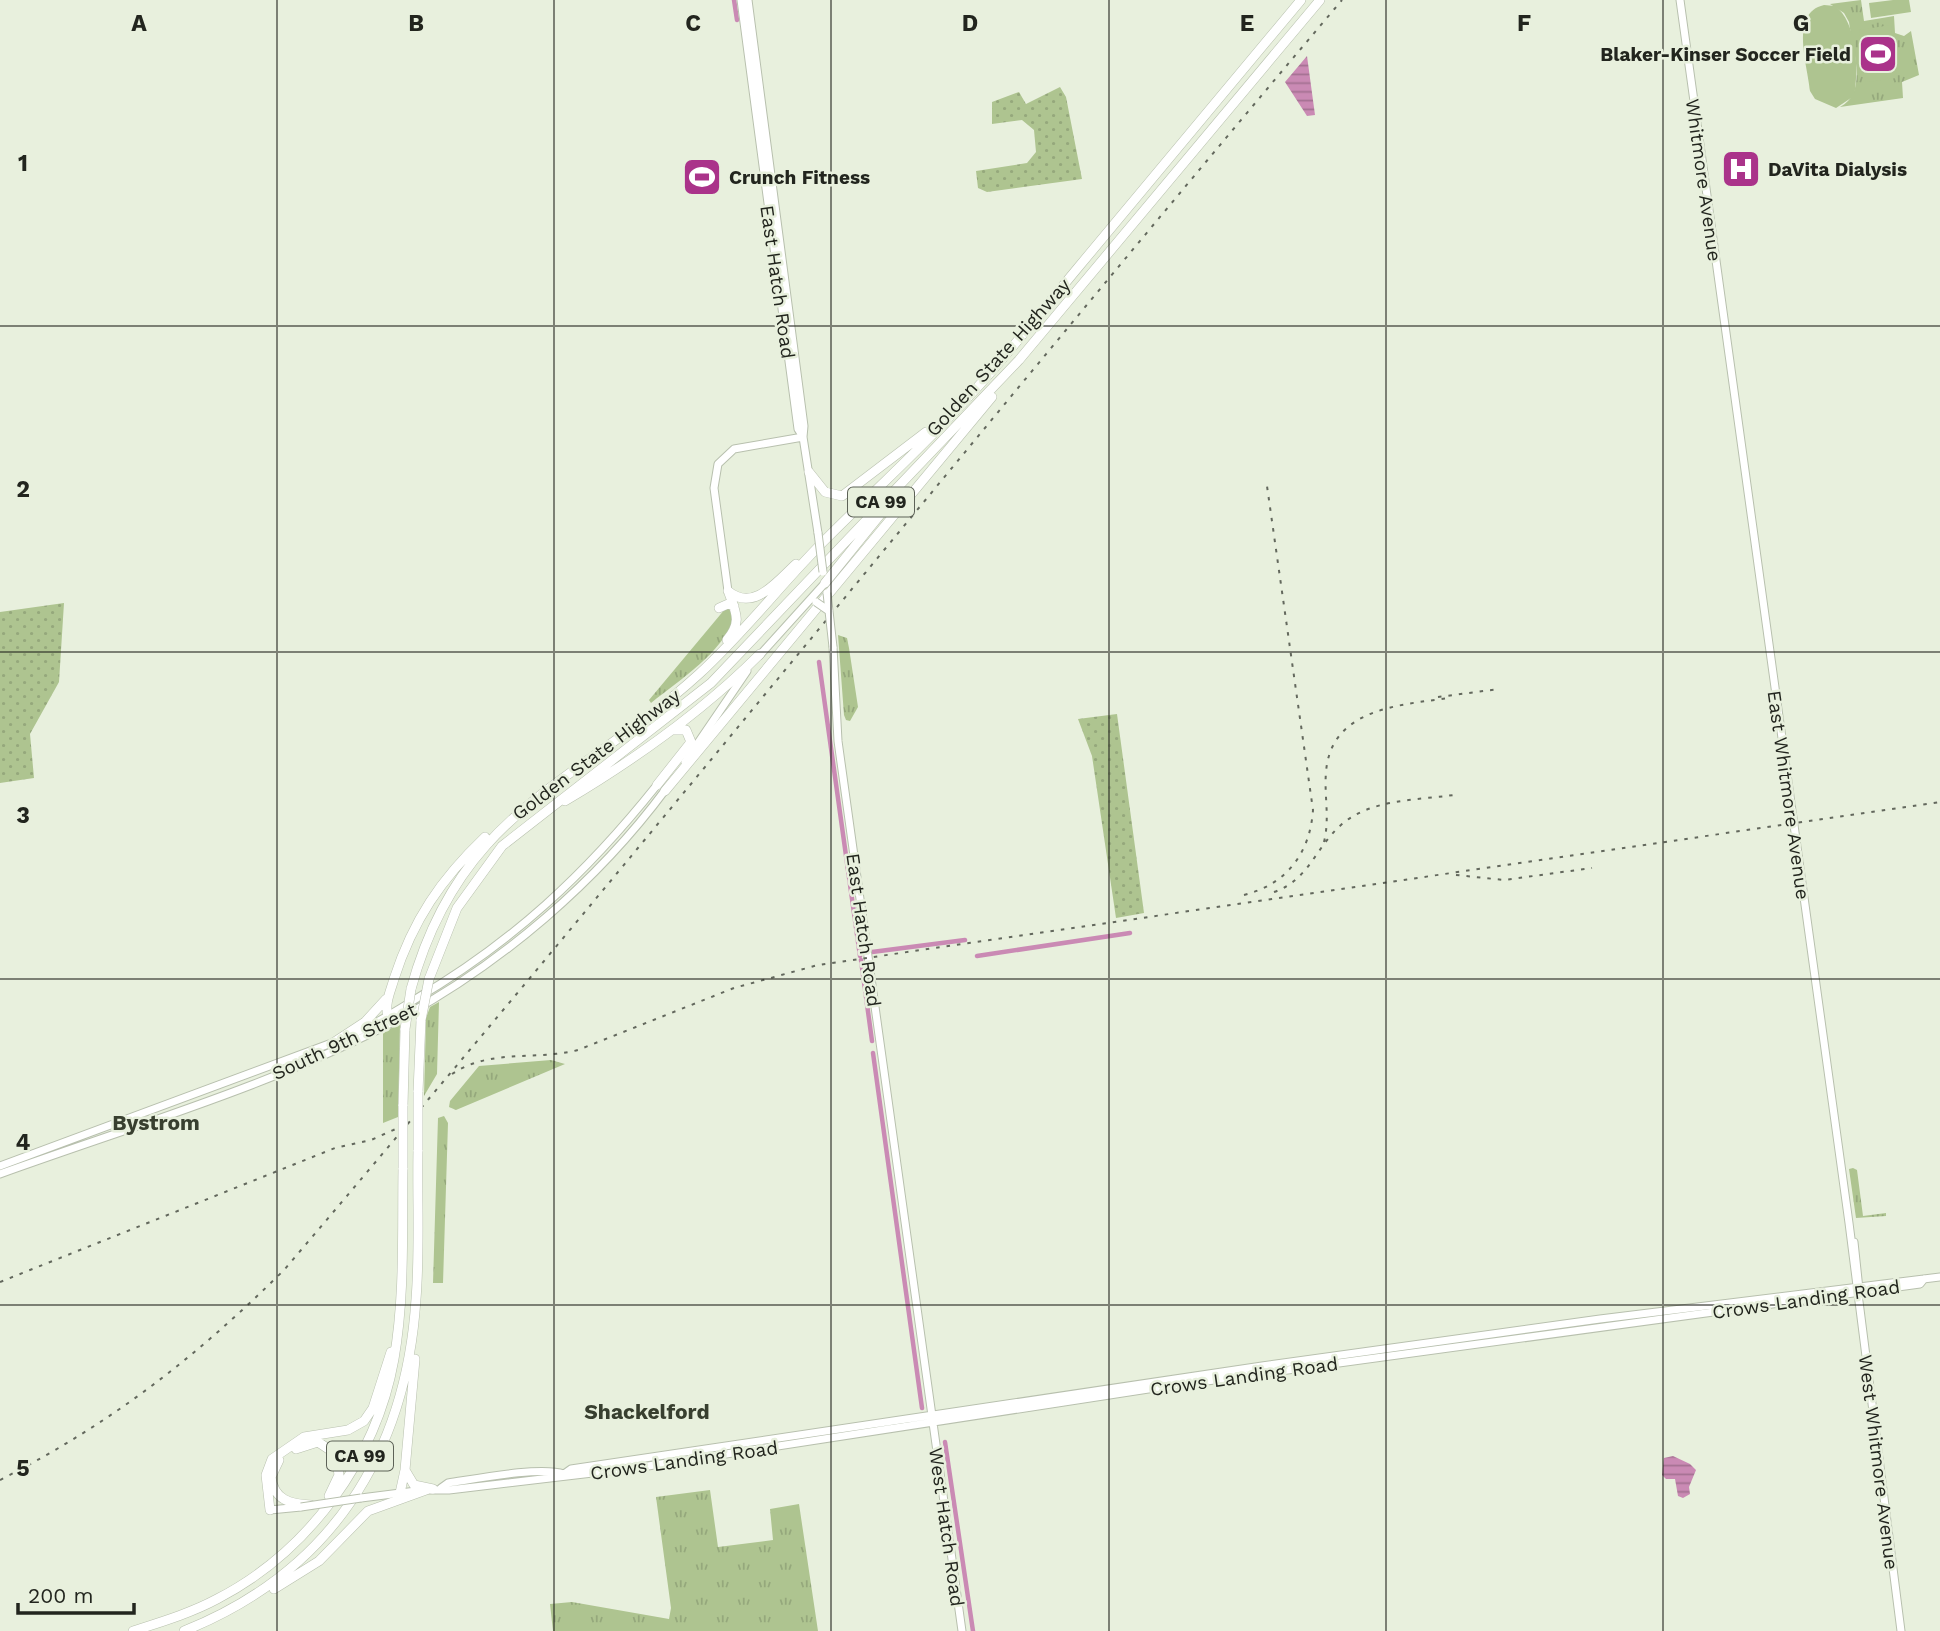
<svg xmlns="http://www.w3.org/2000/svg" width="1940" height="1631" font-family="'Work Sans',sans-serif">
<defs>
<pattern id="grass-tufts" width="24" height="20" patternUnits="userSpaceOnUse" patternTransform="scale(1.75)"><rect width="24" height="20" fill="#aec490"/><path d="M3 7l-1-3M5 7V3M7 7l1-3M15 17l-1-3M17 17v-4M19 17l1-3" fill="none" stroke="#95a87c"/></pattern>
<pattern id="park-dots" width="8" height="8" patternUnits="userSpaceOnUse" patternTransform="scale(1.75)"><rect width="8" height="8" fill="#aec490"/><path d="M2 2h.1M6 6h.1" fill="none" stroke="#95a87c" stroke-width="1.8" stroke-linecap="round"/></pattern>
<pattern id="water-rules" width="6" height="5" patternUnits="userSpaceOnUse" patternTransform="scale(1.75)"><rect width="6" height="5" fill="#ca8ab4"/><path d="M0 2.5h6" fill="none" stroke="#a47192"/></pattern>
</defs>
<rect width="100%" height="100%" fill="#e8f0dd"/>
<!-- grass -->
<path fill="url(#grass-tufts)" d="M1861,0l3,21 30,-5 1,17 9,3 7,-5 8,44 -17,7 1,16 -63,9c29,-14 12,-60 9,-85l-5,-9 -14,-9z
M725,609h5l5,8c-14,37 -53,61 -84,86l-2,-3z
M838,635l9,3 2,10 9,59 -8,14 -4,-1 -2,-5z
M439,1002l-2,72 -13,22 2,-78 4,-11z
M400,1024l-2,93 -15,6v-91z
M551,1060l14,4 -109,46 -7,-3 1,-6 29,-35z
M444,1116l4,7 -5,160h-10l5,-165z
M1853,1168l4,2 6,46 23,-3v3l-30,2 -7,-49z
M710,1490l8,57 55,-7 -3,-31 29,-5 19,127h-265l-3,-27 22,-2 97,17 2,-11 -15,-111z"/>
<!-- park -->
<path fill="url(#park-dots)" d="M1060,87l6,10 16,82 -95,13 -9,-4 -2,-17 51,-8 9,-11 -2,-22 -12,-10 -30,4v-22l27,-10 7,12z
M64,603l-5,79 -29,52 4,44 -34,5v-171z
M1117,714l27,199 -28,5 -24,-162 -14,-37z"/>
<!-- pitch -->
<path fill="#aec490" d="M1893,0h16l2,12 -40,6 -2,-15z
M1824,5l11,1c22,15 24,65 19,90l-18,12 -21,-9 -5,-8c-2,-26 -21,-78 14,-86z
M1891,25l6,53 -31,4 -7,-52z"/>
<!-- water -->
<path fill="url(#water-rules)" d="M1307,56l8,59 -8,1 -22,-34z
M1673,1456l17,8 6,6 -7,17 1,7 -7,4 -5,-2 -3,-17h-9l-4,-4 2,-17z"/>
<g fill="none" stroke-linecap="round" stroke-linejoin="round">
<!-- canal -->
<path stroke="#ca8ab4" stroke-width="4.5" d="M734,0l3,20
M819,662l41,294
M872,952l93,-12
M977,956l153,-23
M861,960l11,81
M873,1053l49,355
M945,1442l28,189"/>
<!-- major casing -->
<g stroke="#b8c0ae" stroke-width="9">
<path id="major" d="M741,0l57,429 5,8
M748,0l56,426 -1,11 15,96
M1680,0l169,1223 52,408
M728,591l-14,-103 4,-24 16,-15 69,-12
M833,647l5,94 124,890
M759,656l66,-73
M685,762l62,-91
M348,1036c23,-9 45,-23 66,-36 98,-57 172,-126 243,-215
M0,1166l337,-125
M0,1174c130,-47 277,-90 399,-155 102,-55 198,-137 267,-230
M1854,1242l5,47
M441,1488l7,-5c27,-4 92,-17 116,-9l7,-5 691,-103 338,-47 340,-42
M428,1490h21l186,-22 520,-80 765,-104 4,-5
M361,1498l55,-7
M270,1510l31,-3"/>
</g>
<!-- highway casing -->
<g stroke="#b8c0ae" stroke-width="10">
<path id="highway" d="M809,472l16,20 17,4 84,-64
M825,583l71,-88
M728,591c26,22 50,-11 68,-27
M719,608l9,-4 6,2
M727,640c15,-18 9,-27 2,-47
M657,785l34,-43 -5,-12h-14
M665,791l327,-394
M565,801c69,-41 138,-90 195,-147
M429,979l28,-71 45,-62 209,-163 308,-323 301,-360
M411,989c49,-180 166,-204 288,-315 47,-43 85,-94 130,-138 47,-47 98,-93 143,-143 36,-39 70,-82 104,-123 75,-90 150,-180 225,-270
M388,1016c-4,-12 3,-26 6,-37 19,-59 47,-100 91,-142
M333,1043l32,-21 21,-23
M418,1092l3,-72
M403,1106l2,-77
M296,1449l22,-7 18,12 3,21 -10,21
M279,1460l-8,17c3,23 19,27 40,28
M405,1470l9,15 19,4
M400,1493l5,-23 10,-111
M270,1510l-4,-35 6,-16 32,-22 44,-7 16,-9 9,-13 18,-56
M274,1589l45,-28 49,-50 58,-21
M133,1631c28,-9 58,-18 84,-32 91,-47 159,-139 177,-240 11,-63 8,-128 9,-191
M184,1631c147,-59 222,-177 232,-332 4,-49 1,-100 2,-149"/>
</g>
<!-- major -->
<use href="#major" stroke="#fff" stroke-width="7"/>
<!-- highway -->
<use href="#highway" stroke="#fff" stroke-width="9"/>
<!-- rail -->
<path stroke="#63685d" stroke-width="2" stroke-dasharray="3.5 7" stroke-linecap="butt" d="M1438,697l61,-8
M1324,842c6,-24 0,-46 2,-70 5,-64 74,-67 123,-74
M1456,875l48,5 88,-12
M1274,892c35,-12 41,-44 67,-67 29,-26 76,-25 113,-30
M1244,895c43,-11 66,-42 69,-85l-46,-324
M452,1074c39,-26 84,-13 126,-24l156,-62 84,-23 1122,-163
M0,1282l335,-134 36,-8 27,-12
M0,1480c112,-57 195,-122 284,-210 357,-419 702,-849 1058,-1270"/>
<!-- major-bridge casing -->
<g stroke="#b8c0ae" stroke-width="9" stroke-linecap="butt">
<path id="major-bridge" d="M818,533l5,39
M827,593l6,54
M816,602l13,9
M301,1507l60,-9"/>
</g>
<!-- highway-bridge casing -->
<g stroke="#b8c0ae" stroke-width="10" stroke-linecap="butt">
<path id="highway-bridge" d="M421,1020l8,-41
M405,1029l6,-40
M418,1150v-58
M403,1168v-62"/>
</g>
<!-- major-bridge -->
<use href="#major-bridge" stroke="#fff" stroke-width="7"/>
<!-- highway-bridge -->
<use href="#highway-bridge" stroke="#fff" stroke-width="9"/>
</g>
<!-- grid -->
<path fill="none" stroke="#22251e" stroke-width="2" stroke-opacity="0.55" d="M277,0v1631M554,0v1631M831,0v1631M1109,0v1631M1386,0v1631M1663,0v1631M0,326h1940M0,652h1940M0,979h1940M0,1305h1940"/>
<!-- icons -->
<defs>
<g id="stadium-square" transform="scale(2.0125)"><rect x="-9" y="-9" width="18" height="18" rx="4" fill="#aa338a" stroke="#e8f0dd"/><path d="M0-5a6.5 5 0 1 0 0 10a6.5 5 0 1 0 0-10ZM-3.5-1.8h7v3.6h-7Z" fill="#fff"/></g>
<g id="hospital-square" transform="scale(2.0125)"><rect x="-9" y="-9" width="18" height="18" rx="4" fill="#aa338a" stroke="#e8f0dd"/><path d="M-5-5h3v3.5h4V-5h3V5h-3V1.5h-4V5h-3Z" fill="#fff"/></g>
</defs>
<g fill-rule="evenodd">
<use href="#stadium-square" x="1878" y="54"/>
<use href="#hospital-square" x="1741" y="169"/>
<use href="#stadium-square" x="702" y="177"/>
</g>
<g text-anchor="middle" stroke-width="5" stroke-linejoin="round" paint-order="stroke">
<!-- shield labels -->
<g fill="#e8f0dd" stroke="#5d6257" stroke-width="2">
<rect x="848" y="487.5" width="66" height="29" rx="5"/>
<rect x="327" y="1441.5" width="66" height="29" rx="5"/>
</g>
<g font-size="18" font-weight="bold" fill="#22251e">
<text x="881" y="508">CA 99</text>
<text x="360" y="1462">CA 99</text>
</g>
<!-- poi labels -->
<g font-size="19" font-weight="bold" fill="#22251e" stroke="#e8f0dd" text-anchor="start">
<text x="1851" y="61" text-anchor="end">Blaker-Kinser Soccer Field</text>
<text x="1768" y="176">DaVita Dialysis</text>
<text x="729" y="184">Crunch Fitness</text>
</g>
<!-- street labels -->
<g font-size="19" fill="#22251e" stroke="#e8f0dd">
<text transform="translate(1704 180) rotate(82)" y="7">Whitmore Avenue</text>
<text transform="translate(778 282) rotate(82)" y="7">East Hatch Road</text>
<text transform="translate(998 357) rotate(-48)" y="7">Golden State Highway</text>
<text transform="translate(596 754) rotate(-37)" y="7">Golden State Highway</text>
<text transform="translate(1789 795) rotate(82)" y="7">East Whitmore Avenue</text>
<text transform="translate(864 930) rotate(82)" y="7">East Hatch Road</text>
<text transform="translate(344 1041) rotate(-25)" y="7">South 9th Street</text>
<text transform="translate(1806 1299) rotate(-8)" y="7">Crows Landing Road</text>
<text transform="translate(1244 1376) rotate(-8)" y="7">Crows Landing Road</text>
<text transform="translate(684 1460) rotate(-8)" y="7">Crows Landing Road</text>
<text transform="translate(1879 1462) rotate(83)" y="7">West Whitmore Avenue</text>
<text transform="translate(947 1527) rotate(82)" y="7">West Hatch Road</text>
</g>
<!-- neighbourhood labels -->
<g font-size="21" font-weight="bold" fill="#383f2f" stroke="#e8f0dd">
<text x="156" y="1130">Bystrom</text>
<text x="647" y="1419">Shackelford</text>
</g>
</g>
<g font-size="23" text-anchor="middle" font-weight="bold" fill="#22251e" stroke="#e8f0dd" stroke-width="5" stroke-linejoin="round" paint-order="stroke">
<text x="139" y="31">A</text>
<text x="416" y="31">B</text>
<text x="693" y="31">C</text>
<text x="970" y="31">D</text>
<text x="1247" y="31">E</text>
<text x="1524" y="31">F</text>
<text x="1801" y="31">G</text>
<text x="23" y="171">1</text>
<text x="23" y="497">2</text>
<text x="23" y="823">3</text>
<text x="23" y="1150">4</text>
<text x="23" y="1476">5</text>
</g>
<!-- scale -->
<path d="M18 1603v10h116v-10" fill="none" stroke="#22251e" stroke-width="3.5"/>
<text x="28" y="1603" font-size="21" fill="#22251e" stroke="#e8f0dd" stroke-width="5" paint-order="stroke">200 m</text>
</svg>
